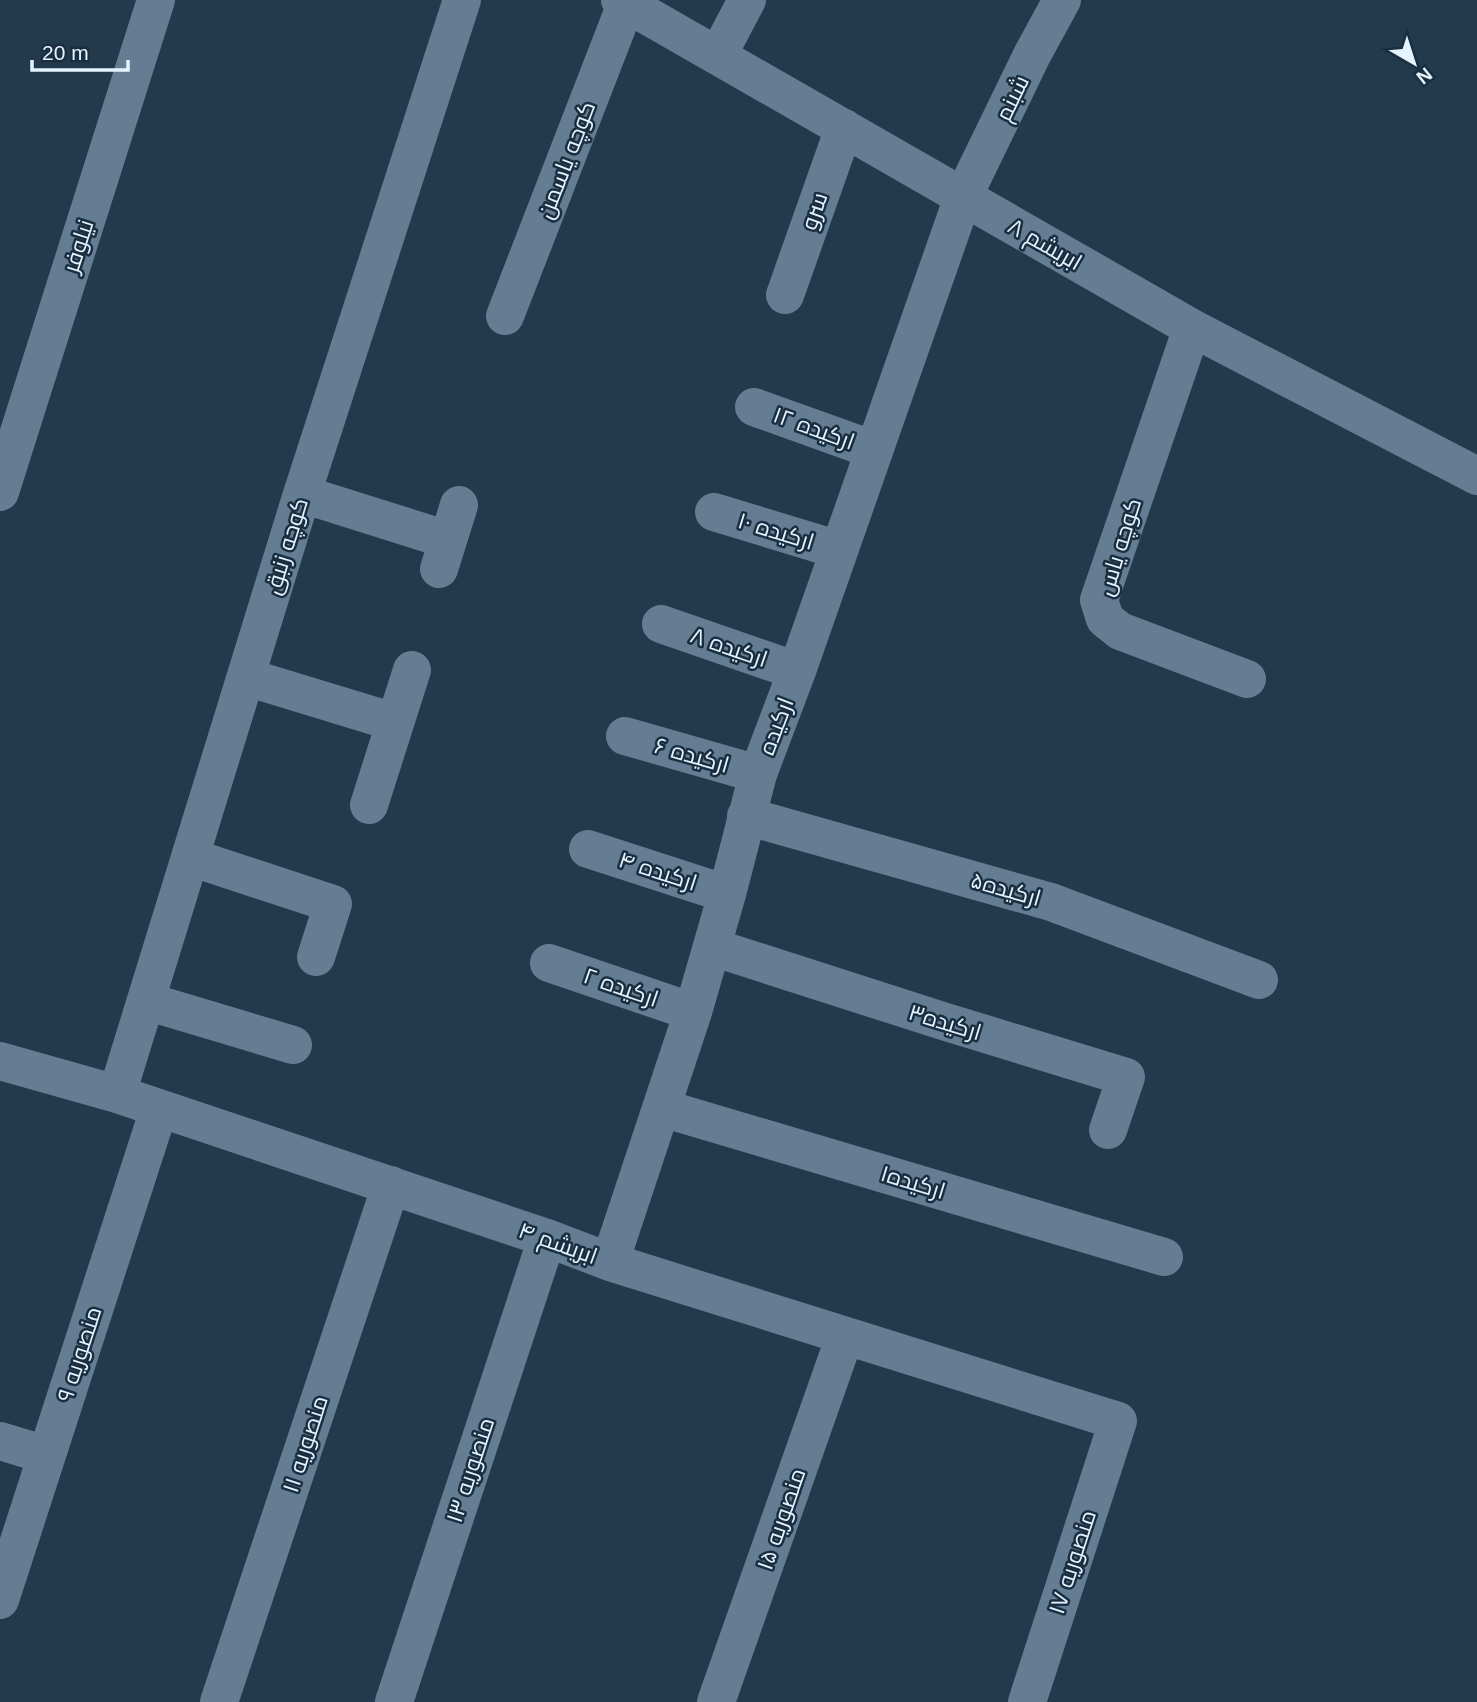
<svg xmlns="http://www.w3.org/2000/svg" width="1477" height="1702" font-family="Arial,Cairo,sans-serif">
<rect width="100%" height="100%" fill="#23394c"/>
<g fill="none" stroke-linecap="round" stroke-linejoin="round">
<!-- minor -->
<path stroke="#647d92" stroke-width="38" d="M620,0l572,328 285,148
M718,55l29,-55
M785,295l59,-167
M505,316l121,-312
M1192,328l-93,272 6,19 15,12 127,48
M754,407l120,43
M0,492l156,-492
M302,494l146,46
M714,512l125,38
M439,569l20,-64
M661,624l136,47
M246,677l148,45
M625,736l133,38
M369,805l43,-135
M746,816l305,86 208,78
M588,849l139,45
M190,857l143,47 -17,53
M712,947l234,75 180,55 -18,53
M549,963l144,49
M146,1001l147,44
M0,1061l117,33 430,144 63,24 508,159 -91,281
M117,1094l185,-600 160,-494
M662,1108l502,149
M610,1262l83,-250 34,-118 31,-120 39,-103 166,-474 69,-142 30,-55
M0,1441l46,14
M0,1600l159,-491
M219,1702l172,-517
M394,1702l153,-464
M716,1702l129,-366"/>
</g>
<g text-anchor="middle" stroke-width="5" stroke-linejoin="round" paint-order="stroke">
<!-- street labels -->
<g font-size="23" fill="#e5f3ff" stroke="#192f41">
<text transform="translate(1012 98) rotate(-64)" y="8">شبنم</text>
<text transform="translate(566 160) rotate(-69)" y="8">کوچه یاسمن</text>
<text transform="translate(814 211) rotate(-71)" y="8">سرو</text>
<text transform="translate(1045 244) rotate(30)" y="8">ابریشم ۸</text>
<text transform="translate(78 246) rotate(-72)" y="8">نيلوفر</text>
<text transform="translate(814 428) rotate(20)" y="8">ارکیده ۱۲</text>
<text transform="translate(776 531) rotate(17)" y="8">ارکیده ۱۰</text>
<text transform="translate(286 546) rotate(-73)" y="8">کوچه زنبق</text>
<text transform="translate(1119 547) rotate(-73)" y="8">کوچه یاس</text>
<text transform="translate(729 647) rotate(19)" y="8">ارکیده ۸</text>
<text transform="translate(776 726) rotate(-69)" y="8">ارکیده</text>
<text transform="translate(692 755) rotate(16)" y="8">ارکیده ۶</text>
<text transform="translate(658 871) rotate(18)" y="8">ارکیده ۴</text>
<text transform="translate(1006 889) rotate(16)" y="8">ارکیده۵</text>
<text transform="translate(621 987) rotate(19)" y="8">ارکیده ۲</text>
<text transform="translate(945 1022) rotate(17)" y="8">ارکیده۳</text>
<text transform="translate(913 1182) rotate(17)" y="8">ارکیده۱</text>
<text transform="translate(558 1243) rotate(20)" y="8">ابریشم ۴</text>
<text transform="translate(79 1354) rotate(-72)" y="8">منصوریه ۹</text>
<text transform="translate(305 1444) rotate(-72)" y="8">منصوریه ۱۱</text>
<text transform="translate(470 1470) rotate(-72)" y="8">منصوریه ۱۳</text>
<text transform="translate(781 1519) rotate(-71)" y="8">منصوریه ۱۵</text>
<text transform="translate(1072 1562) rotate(-72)" y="8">منصوریه ۱۷</text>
</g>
</g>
<!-- north arrow -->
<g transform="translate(1414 63) rotate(141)" stroke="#192f41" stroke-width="5" paint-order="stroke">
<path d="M0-5L12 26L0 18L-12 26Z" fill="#e5f3ff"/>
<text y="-10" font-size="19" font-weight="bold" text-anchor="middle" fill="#e5f3ff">N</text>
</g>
<!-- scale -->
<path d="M32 60v10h96v-10" fill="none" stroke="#e5f3ff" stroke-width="3.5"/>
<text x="42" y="60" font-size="21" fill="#e5f3ff" stroke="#192f41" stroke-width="5" paint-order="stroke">20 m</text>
</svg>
